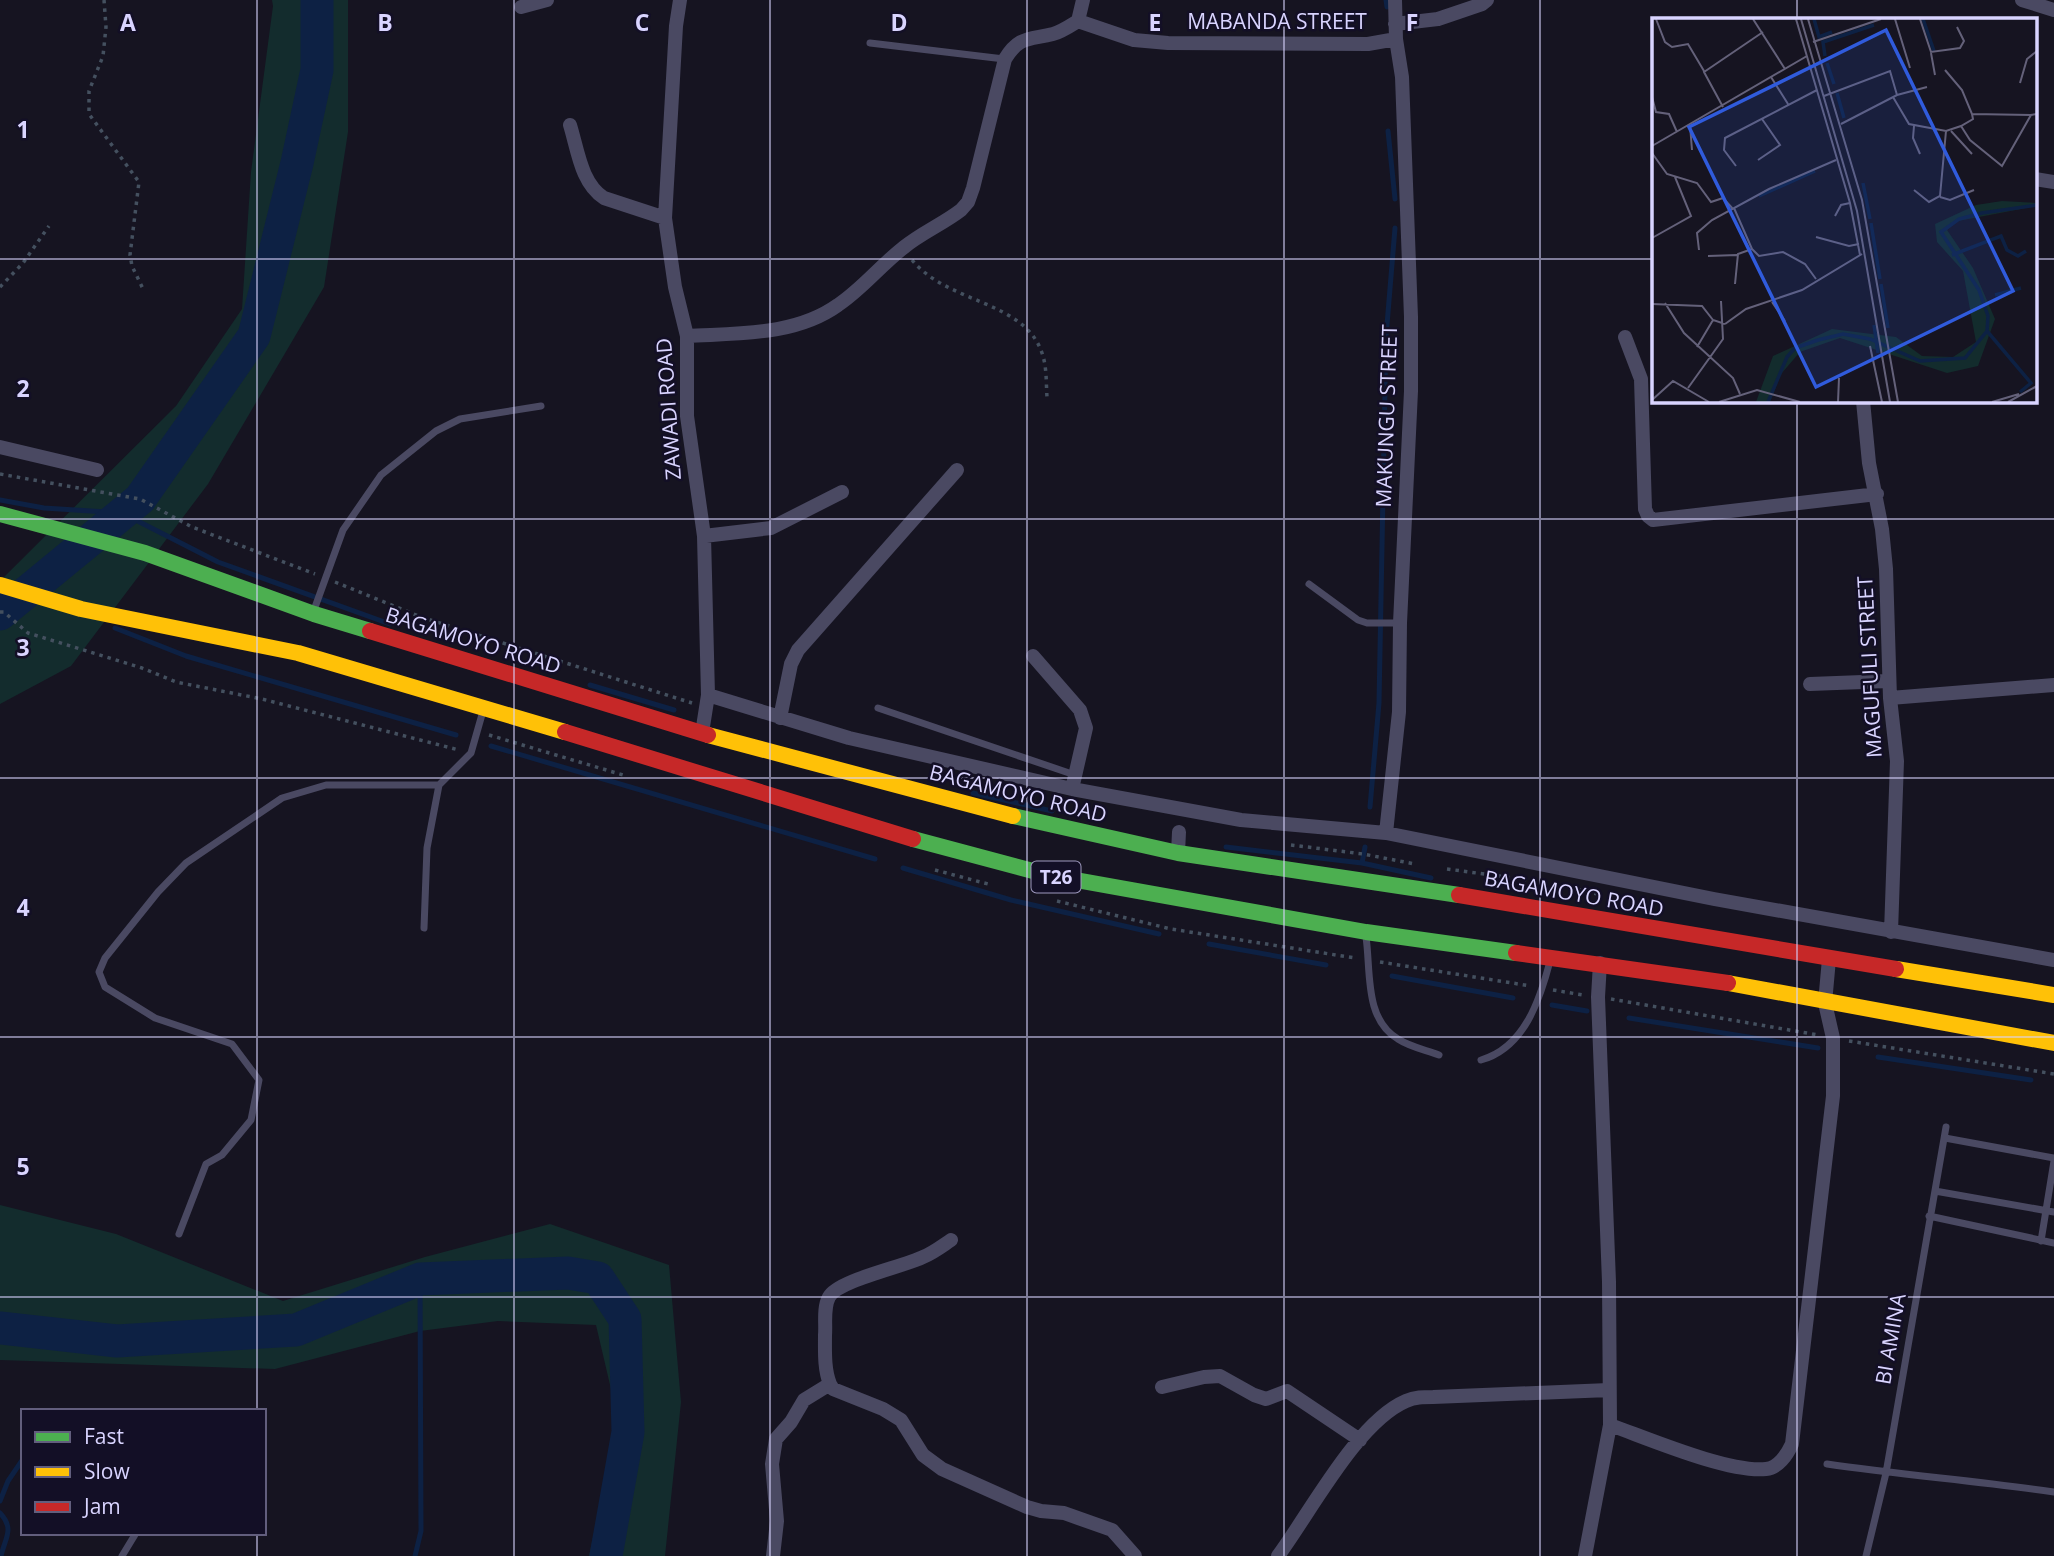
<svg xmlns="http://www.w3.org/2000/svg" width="2054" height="1556" font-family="'Open Sans',sans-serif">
<rect width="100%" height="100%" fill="#161421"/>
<!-- green -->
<path fill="#132c2d" d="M272,0h76v132l-24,155 -116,197 -137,182 -71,38v-123l176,-175 66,-97 9,-137 22,-166z
M0,1205l116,29 167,67 142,-44 125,-33 119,41 12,137 -16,154h-76l29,-137 -22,-94 -98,-4 -78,10 -145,38 -275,-9z"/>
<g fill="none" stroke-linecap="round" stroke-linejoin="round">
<!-- stream -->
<path stroke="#0d2144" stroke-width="5" d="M1386,0l1,7
M1388,131l7,68
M0,500l44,8 78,5 96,49 172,62
M115,628l71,28 270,79
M590,685l84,25
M491,746l384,113
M973,793l79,18
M1370,807l9,-104 7,-366 9,-109
M1226,847l136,16 69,15
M1362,863l3,-16
M903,868l108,32 148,34
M1209,944l117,21
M1392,976l121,22
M1552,1005l35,6
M1629,1018l189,30
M1878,1057l153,23
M0,1501l8,-20 15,-22
M0,1513c15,16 5,25 1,43
M415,1556l6,-25 -1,-252"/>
<!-- river -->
<path stroke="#0d2144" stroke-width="33" d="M0,614l140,-115 114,-163 43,-173 20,-93v-70
M0,1328l117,13 179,-11 124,-51 148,-6 30,5 27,41 3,113 -22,124"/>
<!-- path -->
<path stroke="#44505f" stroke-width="3.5" stroke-dasharray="3.5 5" stroke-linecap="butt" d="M104,0l2,27 -3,29 -14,35v23l50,68 -9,73 2,11 12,25
M912,260c36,44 112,40 130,93 5,14 4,30 5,44
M0,287l23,-24 26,-37
M0,474l140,25 52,28 123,47
M335,582l86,35 271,86
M0,612h4l24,21 114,35 34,14 86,17 197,51
M489,735l134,40
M1291,845l72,9 52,10
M1447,869l89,12
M935,870l53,14
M1561,886l37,8
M1057,901l114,28 184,29
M1380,962l151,24
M1553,990l30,5
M1611,999l207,36
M1849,1041l205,33"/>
<!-- lane -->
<path stroke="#4a4962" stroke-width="7" d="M870,43l134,16
M1309,584l49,36 9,3h32
M314,610l29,-80 38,-55 55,-44 24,-12 81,-13
M878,708l197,67
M424,928l3,-80 12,-63 32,-32 12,-42
M1366,937c5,34 -2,82 32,102 12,8 28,11 41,16
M1481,1060c43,-12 59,-60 69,-99
M1945,1138l109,20
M1935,1191l119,21
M1929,1216l125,27
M179,1234l27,-70 16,-9 29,-35 8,-40 -27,-36 -77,-26 -50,-31 -6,-15 6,-14 53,-66 28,-29 96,-65 44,-13h113
M2041,1241l13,-80
M1827,1464c76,11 151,17 227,28
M122,1556l14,-23
M1866,1556l20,-83 60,-346"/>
<!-- street -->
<path stroke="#4a4962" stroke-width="14" d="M680,0l-4,26 -11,192 10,69 12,49v80l17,120 4,159 -6,38
M2022,0l32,10
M521,7l26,-7
M1078,21l56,19 34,3 200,1 28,-5
M1395,24l43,-5 44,-15 5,-4
M570,125c8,26 11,58 34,73l61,20
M2035,179l19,3
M687,336c50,-3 108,0 151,-31 24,-16 42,-39 65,-57 18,-15 40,-24 58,-38l7,-8 5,-14 32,-129c14,-23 24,-19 48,-25 8,-2 17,-8 25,-13l5,-21
M1625,337l16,42 4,130 3,7 5,4 224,-26
M1863,401l6,62 13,66 4,40 4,129 7,63 -6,171
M0,447l97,23
M704,536l67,-8 71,-36
M1033,656l47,54 6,18 -14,61
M1810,684l79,-3
M708,695l141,43 223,51 169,31 145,13 328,66 340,61
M1890,698l164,-13
M780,718l11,-54 7,-14 159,-180
M1386,833l13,-121 1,-89 11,-232v-74l-9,-240 -6,-38 -1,-39
M1178,853l1,-21
M951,1240c-9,6 -18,13 -28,17 -20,10 -85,23 -94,40 -6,11 -3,27 -4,38 0,16 -1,34 5,49l3,5 50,20 18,11 22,35 19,14 85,38 14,4 23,2 48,17 23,26
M1162,1387l42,-10 16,-1 34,19 12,4 21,-8 73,49
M1610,1425c37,13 118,48 156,44 12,-1 21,-14 26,-25l41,-348v-58l-8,-35 4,-44
M773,1556l4,-35 -5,-57 4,-25 15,-17 13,-22 26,-16
M1278,1556c32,-43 79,-134 128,-155 9,-4 17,-4 27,-4l176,-7
M1585,1556l25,-131 -1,-143 -11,-285 2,-34"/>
<!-- fast -->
<path stroke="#4caf50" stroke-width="16" d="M0,514l145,39 169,61 56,17
M1013,816l165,37 281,42
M913,839l135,36 318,57 150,21"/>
<!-- slow -->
<path stroke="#ffc107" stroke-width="16" d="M0,585l81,24 217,44 267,79
M708,735l305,81
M1896,969l158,26
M1728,983l326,60"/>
<!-- jam -->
<path stroke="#c62828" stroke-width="16" d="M370,631l338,104
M565,732l348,107
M1459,895l437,74
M1516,953l212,30"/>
</g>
<!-- grid -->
<path fill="none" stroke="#d9d4ff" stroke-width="2" stroke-opacity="0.55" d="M257,0v1411M514,0v1556M770,0v1556M1027,0v1556M1284,0v1556M1540,0v1556M1797,0v19M0,259h1653M2035,259h19M1797,401v1155M0,519h2054M0,778h2054M0,1037h2054M0,1297h2054M257,1533v23"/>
<g text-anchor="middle" stroke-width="5" stroke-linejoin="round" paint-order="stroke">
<!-- shield labels -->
<rect fill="#130f26" stroke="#9e99be" stroke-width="2" x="1031.5" y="861.5" width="49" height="31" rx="5"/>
<g font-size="19" font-weight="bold" fill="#d9d4ff">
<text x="1056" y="884">T26</text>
</g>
<!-- street labels -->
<g font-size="21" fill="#d9d4ff" stroke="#130f26">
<text x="1277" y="29">MABANDA STREET</text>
<text transform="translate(669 409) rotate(-94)" y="7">ZAWADI ROAD</text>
<text transform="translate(1387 416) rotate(-88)" y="7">MAKUNGU STREET</text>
<text transform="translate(473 641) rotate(17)" y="7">BAGAMOYO ROAD</text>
<text transform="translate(1870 667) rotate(-93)" y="7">MAGUFULI STREET</text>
<text transform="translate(1018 794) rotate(14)" y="7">BAGAMOYO ROAD</text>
<text transform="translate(1574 894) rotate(10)" y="7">BAGAMOYO ROAD</text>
<text transform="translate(1891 1339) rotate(-80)" y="7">BI AMINA</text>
</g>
</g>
<!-- overview -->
<g transform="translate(1652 18)">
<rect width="385" height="385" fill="#161421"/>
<path d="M350,183l35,2v3l-79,15 -11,9 26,38 22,51 -17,47 -31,7 -107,-35 -40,14 -19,22 -11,28h-14l17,-46 59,-27 64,8 26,19 31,1 23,-15 -13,-71 -26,-29 -2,-18 41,-19z" fill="#132c2d"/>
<path fill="none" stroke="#0d2144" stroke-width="3.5" d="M162,1l5,18 13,-5M271,1l11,32M173,38l-2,-14 51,-17M175,45l7,21M185,75l7,25M211,165l7,36M107,178l56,-25M219,205l9,56M300,237l49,-19 6,14 11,6 8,-5M229,266l7,44M343,277l26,-7M222,307l4,28M335,313l44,52 -11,9M116,384l19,-45 8,-9 23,-8 25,-6 27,5 50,22 45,-3 22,-27 1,-15 -9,-26 -38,-58 18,-13 23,-6 55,-8"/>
<path fill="none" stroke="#64617a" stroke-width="2" d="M4,1l9,23 7,5 16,-3 16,27M101,1l32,50M144,1l54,184 10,52M149,1l56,192 33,191M156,1l54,181 36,202M243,1l15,49M268,1l11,33 29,-4 4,-7 -7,-14M161,24l68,-23M279,35l4,22M119,59l17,27M368,65l7,-24 10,-8M172,78l66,-25 7,24M0,79l4,15 13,2 8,18M241,79l16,27 37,7 15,-5 12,-7 -1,-5 -10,-24 -17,-20M71,89l-19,-35 59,-40M320,96l59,1M189,106l56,-29 30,-8M38,107l2,25M262,108l-1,12 7,16M309,108l9,14 32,26 29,-51 6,-1M299,113l21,23M0,128l155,-90M0,135l15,21 30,9 14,19 12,-4 10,11M106,142l22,-15 -18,-26M84,148l-12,-16 1,-12 92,-48M262,172l15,12 11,-6 6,-65M288,179l10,3 24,-10M82,190l18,41M183,198l6,-11 9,-2M164,219l33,9 10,-2M0,220l39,-22 -16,-39M100,231l7,7 24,-4 22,12 11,15M47,232l-2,-17 15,-13 57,-31 67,-29M56,238l29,-1M83,266l3,-30 14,-5M120,284l13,19M13,285l19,30 49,45 7,16M0,286l50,2 11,14 12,4M73,306l21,-15 56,-19 60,-36M218,328l12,56M45,329l16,-27M36,370l35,-49 -2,-38M0,382l21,-19 36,21M67,384l38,-12 43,12M186,384l1,-24M340,384l27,-8M356,384l29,-16"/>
<path fill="#305bdc" fill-opacity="0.15" stroke="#305bdc" stroke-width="3.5" d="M234,12l127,261 -197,96 -127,-260z"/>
<rect width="385" height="385" fill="none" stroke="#d9d4ff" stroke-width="3.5"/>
</g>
<g font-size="23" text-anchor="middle" font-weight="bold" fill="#d9d4ff" stroke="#130f26" stroke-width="5" stroke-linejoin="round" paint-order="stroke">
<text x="128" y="31">A</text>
<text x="385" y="31">B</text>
<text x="642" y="31">C</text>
<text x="899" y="31">D</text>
<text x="1155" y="31">E</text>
<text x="1412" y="31">F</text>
<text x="23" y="138">1</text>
<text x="23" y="397">2</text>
<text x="23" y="656">3</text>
<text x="23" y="916">4</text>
<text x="23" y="1175">5</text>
</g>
<!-- legend -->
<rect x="21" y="1409" width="245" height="126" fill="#130f26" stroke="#625e7d" stroke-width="2"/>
<rect x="35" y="1432" width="35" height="10" fill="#4caf50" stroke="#625e7d" stroke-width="2"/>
<text x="84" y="1444" font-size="21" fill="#d9d4ff">Fast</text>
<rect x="35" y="1467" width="35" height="10" fill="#ffc107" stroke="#625e7d" stroke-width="2"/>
<text x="84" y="1479" font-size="21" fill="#d9d4ff">Slow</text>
<rect x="35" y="1502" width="35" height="10" fill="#c62828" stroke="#625e7d" stroke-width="2"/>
<text x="84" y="1514" font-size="21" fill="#d9d4ff">Jam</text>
</svg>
